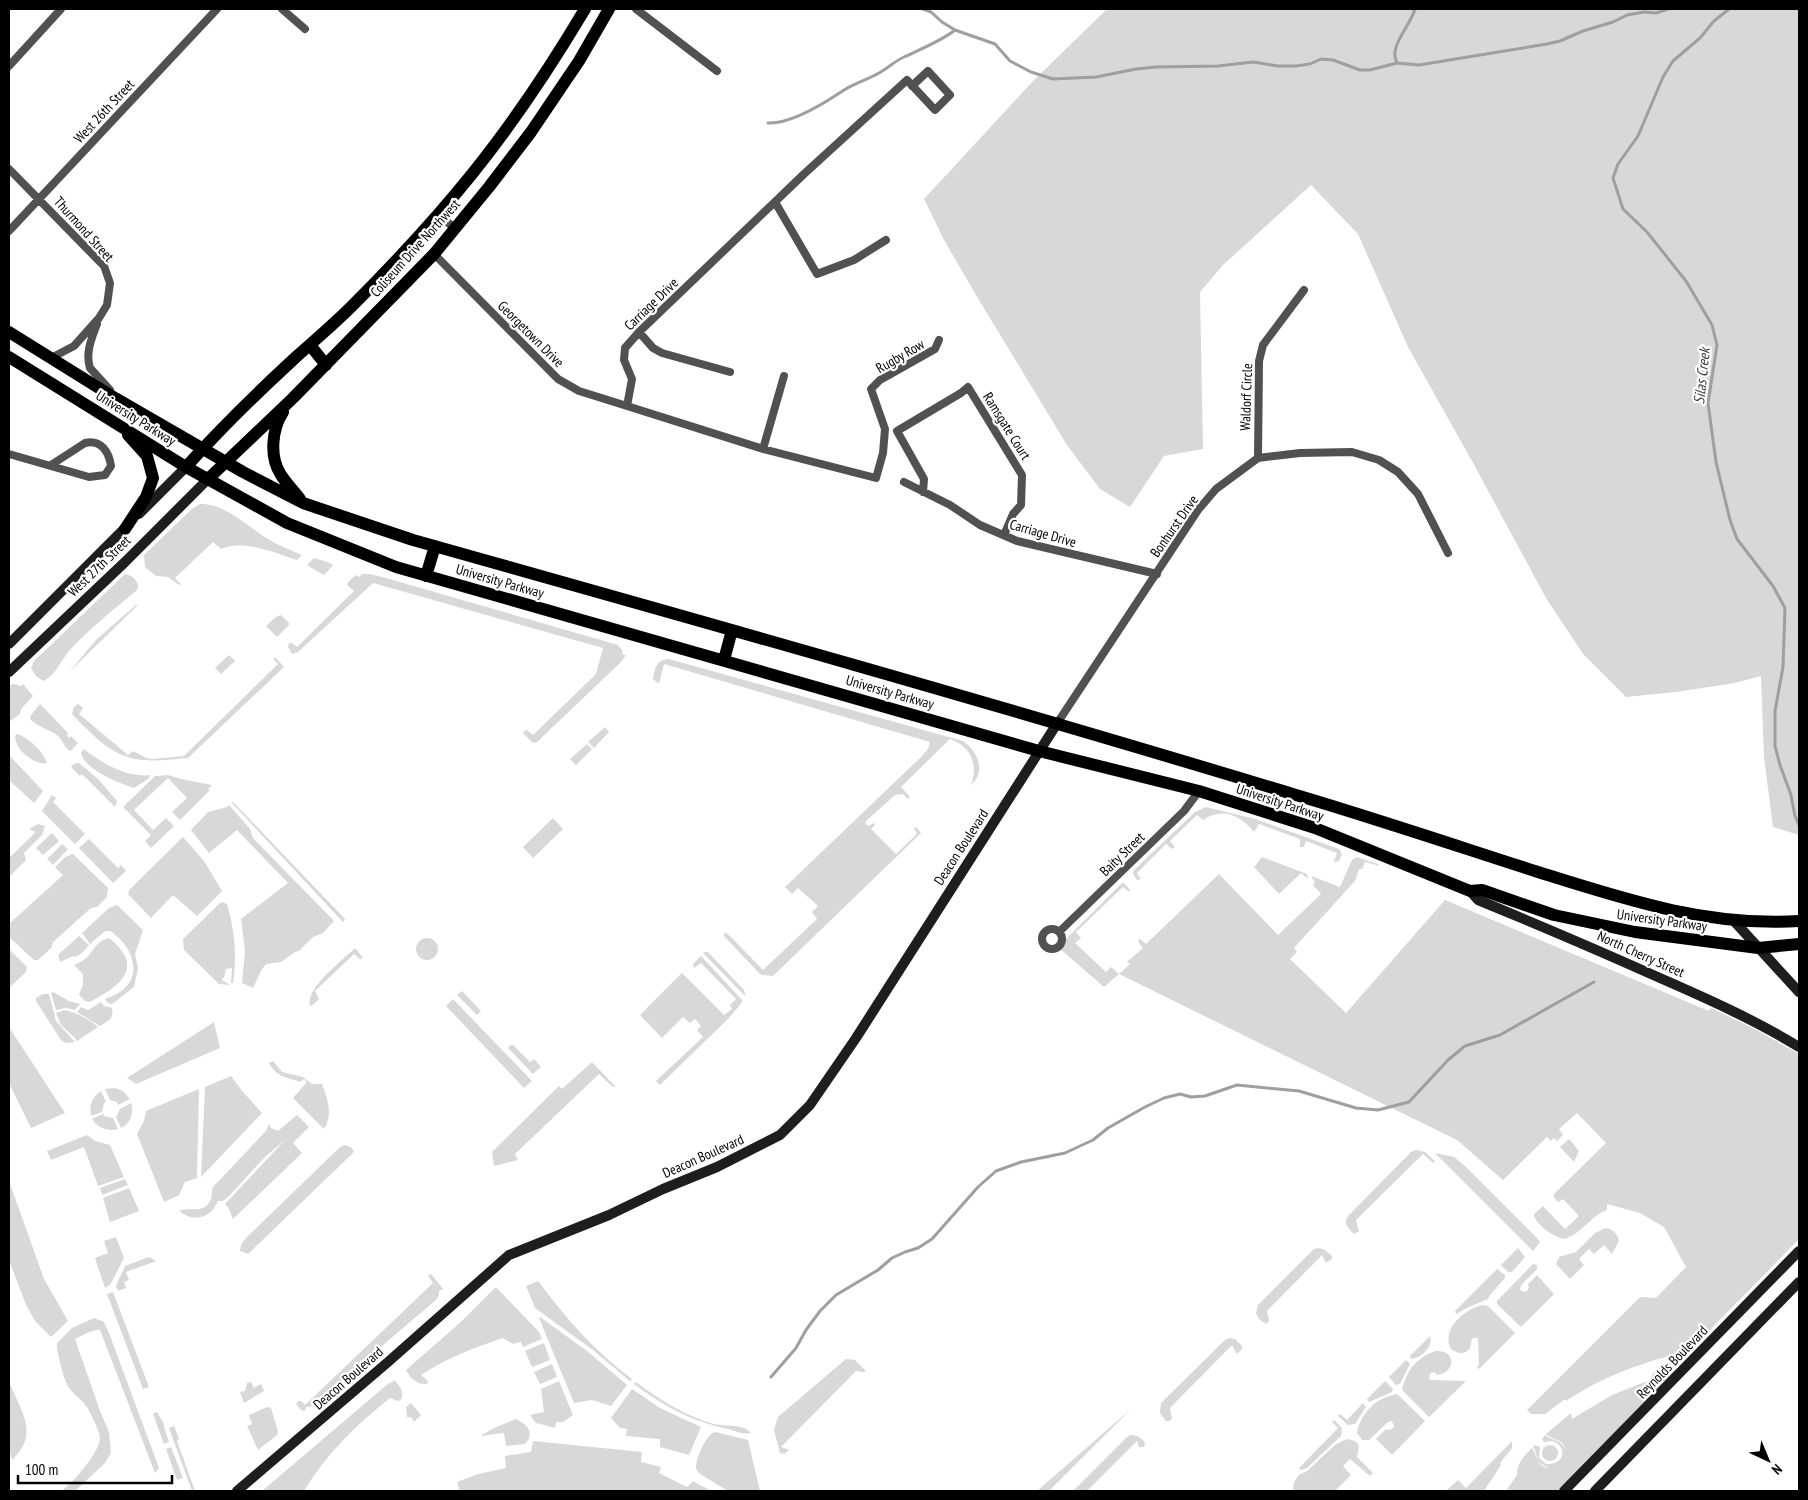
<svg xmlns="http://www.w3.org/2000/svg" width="1808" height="1500" font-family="'PT Sans Narrow',sans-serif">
<rect width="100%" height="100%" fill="#fff"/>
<!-- green -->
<path fill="#d8d8d8" d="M1107,9h692v826l-26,-8 -9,-70 -3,-81 -26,7 -59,9 -50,5 -42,-42 -38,-57 -74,-137 -64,-114 -50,-113 -47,-49 -88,80 -23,27 3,157 -39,7 -34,51 -30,-18 -33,-44 -91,-150 -32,-55 -20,-41 110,-119z
M200,504c22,-2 49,23 66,34 12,7 24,12 36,17l-5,5c-22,-7 -53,-21 -76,-11l-8,-7 -38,36 6,6 -2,1 -11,-8 -12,-1 -11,-9 -1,-12 49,-47z
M314,558l16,5 3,2 -9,10 -17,-10z
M125,574c6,1 12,5 13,12l-1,4c-24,20 -48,39 -69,62 -7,9 -14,25 -25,29l-7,-5 -5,-8 3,-7z
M362,574h8l16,4 232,67 4,5 1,5h3l-5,7 -85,81 -4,-1 -9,-9 1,-2 3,-1 6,5 63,-61 7,-26 -230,-65 -75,69 -6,2 -4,-7 1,-4h3l5,4 57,-56 -7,-6 2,-4 7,-6 3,2z
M136,605h2l-69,67 27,-32z
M281,615l9,9 -13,13 -11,-11 10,-9z
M229,655l6,6 -14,13 -6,-6z
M275,657l9,10 -96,91c-43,4 -64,7 -97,-25 -6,-6 -13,-12 -19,-19l2,-7 4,-3 5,4 -4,6 49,41 5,-4 13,7 7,1 31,-3 94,-92 -4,-4z
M669,659l294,82c14,9 24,30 8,44 8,-21 -1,-39 -21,-46l-49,48 9,10 -2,2 -5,-5 -8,1 -30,27 3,4 6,-3 1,2 -4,4 25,25 21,-20 -3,-6 2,-1 5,6 -148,143 -11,-1 -3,-2 -35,-37v-3l4,1 35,36 54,-51 -5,-7 6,-6 -20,-18 -6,6 -7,-7 136,-130 7,-8 2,-7 -266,-78 -5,20 -6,-5c2,-11 3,-19 16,-20z
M13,684l8,2 2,-2 10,12 -12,13 -1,5 -11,8v-36z
M40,704l28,29 -1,2 2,3 2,-2 7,7 -7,8c-7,-2 -7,-10 -13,-15 -9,-7 -20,-9 -28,-17l1,-4z
M605,727l4,5 -15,16 -6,-6z
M16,734c11,2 28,18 31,29 -13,3 -36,-17 -31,-29z
M587,744l5,5 -16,16 -6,-6z
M84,749c18,14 42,29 66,26l-2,4 -14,9c-15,-5 -49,-18 -53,-35z
M9,755l34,36 -9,12 -25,-23z
M79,763l19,16 19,22 -2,6 -33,-33 -2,2 -9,-9 3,-3z
M168,775l13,4 31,6 -4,4 2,1 -30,30 -8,-8 15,-14 -19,-20 -34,32 19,20 13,-12 8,8 -23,22 -6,-7 6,-6 -28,-28 32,-31z
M52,795l4,3 -3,4 32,32 -10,10 -33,-33z
M231,802h1l3,2 110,115 -2,3z
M229,805l21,24 3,9 81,83 -11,12 -10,4 -14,14 -4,1 -14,10 -15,2 -4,5 -9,19 -11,-5 3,-32 -4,-32 47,-36 -51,-53 -28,23 -18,-23 17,-18 19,-5z
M1206,807l49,12 84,30 3,5 -3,7 -4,1 -1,-1 3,-8 -31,-12 -2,6h-4v-8l-41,-15 -5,8c-14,-17 -31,-25 -51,-12l-6,-5 -27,26 5,6 -3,2 -6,-5 -29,29 4,6 -4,1 -4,-6 1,-4 61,-58z
M553,818l10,11 -30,29 -10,-11z
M38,824l7,2 -3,9 -18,18 2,7 -17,17v-19l24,-23 2,-3 -6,-3z
M52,833l7,8 -16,14 -7,-7z
M183,837l21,24 18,30 -25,25 -24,-21 -22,23 -23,-24 2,-5z
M89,839l29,29 3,-3 5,6 -13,12 -34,-35z
M62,844l6,5 -15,16 -6,-6z
M73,854l35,34 -1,9 -10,10 -6,1 -38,34 -2,6 -13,12h-4l-25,-23v-13l54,-49 -8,-8 10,-10z
M1262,857l45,17 1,5 -7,-6 -22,21 -25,-27z
M1357,857l21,7 1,2 -14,-4 -3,7h-3l-4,12 -61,67 3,4 -7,7 56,54 99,-113 264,111 2,-3 42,20 46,26v185l-86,88c-6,12 -22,20 -34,24v2c-45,13 -73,22 -113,48l-1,-2 -20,15h-14l-4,-4 113,-113 16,1 30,-31 -22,-40 -24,-14 -33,-9v6c-17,6 -25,24 -43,29 -10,-2 -30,-15 -30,-25l9,-8 22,23 14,-13 -16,-17 -5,3 -4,-5v-3l52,-51 -29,-30 -18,16 4,6 -6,6 -3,-3 -3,3 -4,-4 -44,43 -46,-40 -338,-166 -15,13 -46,-40 64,-64h2l7,8h-3l-5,-4 -47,45 5,6 -6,5 31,29 5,-5 8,7 11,-10 -3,-2 16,-14 -4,-5 -1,-3 2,-1 6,5 73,-70 59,61 43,-41 -8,-9 2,-3 -4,-6 29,11 12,-27z
M223,902l4,2c8,27 10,52 6,79h-2l1,-15 -6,1 -2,9h-2v2l8,5 -11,-1 -35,-34 -1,-11 37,-36z
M117,905l26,25 -8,24 3,14 -4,19 -22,17 -4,-1 -3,-4c5,-2 10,-4 15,-7 25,-17 11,-48 -10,-61h-5l-15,13 -8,-11 27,-25z
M79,936l10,9 -8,9 -7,3 -1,-1 -13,6 -2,-7z
M109,938c37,29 11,48 -19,64l-5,-1 -6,-6 4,-11v-10l-9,-9c3,-2 8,-3 11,-6 8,-6 10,-18 24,-21z
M416 949a11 11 0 1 1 22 0a11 11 0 1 1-22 0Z
M354,949h2l7,9 -3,1 -6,-5 -39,37 4,8 -6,6 -3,1c-5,-18 32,-45 44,-57z
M10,950l17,17 -1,5 -17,16v-36z
M705,952h3l36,38 2,7 -43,-44z
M701,956l42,45 -14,17 -69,67 -4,-4 47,-44 -6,-7 4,-4 -6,-7 -5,4 -7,-6 -21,21 -22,-23 42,-42 42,42 8,-6 -2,-4 6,-6 -35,-36 -7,5 -1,-4z
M462,991l19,20 -4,4 -20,-20z
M53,992l16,9 11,3 -5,6 -9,-2 -10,2 -5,-17z
M43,994h6l7,27 19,21 -9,1 -5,-3 -25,-39v-3z
M453,999l79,82 -8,7 -78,-82z
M101,1002l3,4 8,2c2,11 -3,12 -12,18l-23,-14 4,-5 7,3z
M64,1010c12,2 25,9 34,17l-21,14 -2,-3 -14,-13 -5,-12z
M214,1022l6,26 -84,36 -9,-6z
M9,1027l56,86 -34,15 -22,-45z
M512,1044l18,18 4,-3 7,8 -8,7 -25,-26z
M273,1061l9,11 21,5 9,7h10c6,15 11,32 2,45l-31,-31 14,-16 -3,-3 -4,3c-13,-5 -24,-5 -31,-19z
M592,1062l23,24v1h-2l-14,-13 -84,80 3,6 -24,6 -2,-14 67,-66 3,3z
M231,1076l12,16 19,21 -61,64 4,-90z
M115,1088l8,3 7,8 -12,6 -1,-3 -7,-2 -5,-11z
M199,1089l-2,89 -12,4 -6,13 -15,7 -27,-68 7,-13 2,-10z
M101,1091l5,11 -2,1 -2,9 -11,4c-2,-11 1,-19 10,-25z
M131,1103c3,10 0,20 -10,25l-5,-11 4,-8z
M103,1114l1,2 9,2 5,11c-11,3 -20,-1 -26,-10z
M297,1115l12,12 -16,16 9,10 -69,66 -5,-12 -3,-3 61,-65 -22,19 -35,38 -6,5h-5c-7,17 -24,22 -39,10 11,-5 26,4 32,-12 1,-4 1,-8 2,-12l53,-56 3,-7 2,4 7,3z
M87,1135l8,6 15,4 14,32 -26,9 -14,-39 -33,13 -4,-9z
M1569,1139l10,12 -5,11 -14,-15z
M344,1145l7,2 3,5 -106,102 -8,-3 1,-6 5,-7 93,-90z
M1416,1150l9,2 10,9 -2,2 -10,-9 -67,66 3,11 -5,3c-6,-6 -11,-10 -6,-18l63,-64z
M1435,1153l19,4 11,9 72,72 3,4 -7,9z
M125,1179l3,6 -26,10 -2,-7z
M9,1181l35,98 24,42 -17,16 -16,-16 -9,-16 -17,-45z
M129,1188l10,23 -29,11 -7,-24z
M1605,1228c8,1 12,5 14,13l-7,13 -8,-9 -10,9 -5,-5 -10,10 5,6 -14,14 -14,-15 3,-7 17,-5 19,-19z
M116,1237l8,21 -14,27 -5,3 -10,-30 13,-5 -4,-12z
M1319,1248l6,2 7,6v3l-6,4 -4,-8 -55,56 2,10 -3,3 -7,-5 -3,-6 2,-8 56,-56z
M1518,1248l7,9 -13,15h-4l-7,-7z
M149,1257l7,4 -30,11 3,8 -5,2 2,6 -8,3 -2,-5 9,-20z
M1533,1264l4,1v4l-16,16 -1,5 4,2 3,-1 2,-3 -1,-4 9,-9 17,19 -33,33 -24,-23v-3z
M1497,1269l8,6v3l-15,17 -2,4 -17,7 -15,8 -1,-3z
M431,1274l12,15 -4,2v4l-3,5 -126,107h-4l-1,4 -4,-1 -5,-6 2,-3h3l4,4 128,-122 -5,-7z
M538,1281c28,37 56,70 94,98l-2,2 -37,-31 -58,-42 -9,-22z
M496,1287l43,45 3,7 -19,8 -2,-5 -8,2 -10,-6c-29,10 -57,20 -82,37l7,6 -1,3c-10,1 -17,-6 -21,-14l57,-50z
M113,1292l36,95 -6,2 -36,-95z
M1483,1305l5,1 27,27 -36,36 -2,-2 2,-2 -1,-27h-4l-2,1 -2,9c-5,7 -12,6 -19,1 -11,-20 15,-41 32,-44z
M540,1317l47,34 40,34 -16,21 -19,-6 -18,3 -35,-85z
M94,1318l10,4 5,11 50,135 -4,5 -55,-143h-4l-9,3 -12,6 25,72 9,21 2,21 -6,10 -30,28h-13c11,-9 38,-39 38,-53 0,-6 -10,-27 -14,-32 -4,-7 -13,-11 -18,-20 -6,-11 -8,-25 -11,-37v-6l15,-15z
M1430,1336c3,12 -9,22 -19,23l-1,-3z
M1229,1338l6,1 7,7v3l-4,4h-2l-4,-8 -62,63 2,11 -3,2h-3l-6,-8 1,-10 64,-63z
M544,1343l6,17 -18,7 -7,-16z
M1435,1351c21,-2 22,21 2,24l-3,-3 -3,1 -2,3 1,4 36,1 -37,36 -27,-27c4,-19 14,-32 33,-39z
M846,1359l9,1 11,11 -3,1 -7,-1 -75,76 8,3 -5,4 -4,-1 -6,-23 4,-13z
M1406,1360l4,4 -10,20 -4,1 -7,-8z
M552,1364l5,13 -17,7 -6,-12z
M1665,1367l9,2v3l-117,119h-51l11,-16c0,-12 6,-18 15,-27 6,8 3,18 17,20l-11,-6 -3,-12 -2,-3 2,-2 5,2 -1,11 7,6c17,2 23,-16 7,-23l-9,1 -2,-3 3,-4c9,8 14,1 21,16 -4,-15 -12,-9 -20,-17l25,-21 1,6 40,-24 38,-15c3,-9 6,-11 15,-13z
M393,1380c7,4 11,12 8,20l-3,1 -8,-3c-34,27 -64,56 -86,93h-42l127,-108 4,-1z
M559,1381l14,34 -10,7h-7l-1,6 -19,-5 -6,-8 14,-3 -3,-23z
M1385,1381l8,8 -1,3 -23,10 -2,-3z
M9,1382c12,29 31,52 3,78l-3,-12z
M251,1382l3,6 7,-4 3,7 -20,12 -4,-11 5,-1 2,-8z
M636,1382c24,18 49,34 78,42 12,3 28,-1 37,9 -10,2 -14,-2 -23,-4 -37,-8 -63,-22 -94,-45z
M632,1389l28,19 41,19 -12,28 -29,-8v-8l-34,-3 1,-7 -7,-1 -9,-10z
M1397,1394l28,27 -33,34 -16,-16 10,-10 4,1 4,-3 -2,-6 -4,1 -19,18h-7l-5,-7c4,-21 19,-35 40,-39z
M411,1403l10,12 -7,7 -3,-5h-4l-1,-10z
M1363,1403l3,4 -11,17 -7,1 -10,-9 2,-2 7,6z
M267,1407l4,1 7,23 -1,4 -19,15 -11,-24 5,-2 -3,-9z
M1131,1409l-82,82h-12z
M157,1412l7,12v3l5,15 -5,2 -11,-30z
M516,1419c9,5 16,9 13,20l-4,5 -19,2 -2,-13 -24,3 16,-9z
M1334,1420l8,8 -1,8 -34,32 -6,2 -2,-2 39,-40 -6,-6z
M174,1426l5,13 -2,2 18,50h-3l-23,-63z
M715,1432l33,8 12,51h-32l-28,-17 -4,-5c-1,-9 10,-35 19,-37z
M1131,1435l7,1 7,6 -1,5h-5l-2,-6 -50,50h-14l54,-54z
M1347,1439l8,2 4,4 -2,12 16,16 -3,3 -20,-17 -7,7 8,9 -16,16h-42l1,-9 5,-7 8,-4 29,-27z
M533,1441l109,11 -1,10 20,5 -2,6 28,14 6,-6 18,10h-251l-3,-9 21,-8 28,-6 -1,-12 26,-4z
M1512,1441v7l-12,15 1,2 -17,26h-38l12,-11 8,8z
M1542 1453a8 8 0 1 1 16 0a8 8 0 1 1-16 0Z
M171,1447l12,31 -6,2 -11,-31z"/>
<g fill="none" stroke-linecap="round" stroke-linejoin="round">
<!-- stream -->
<path stroke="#9f9f9f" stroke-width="3" d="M923,9l8,3 11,10 13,8 40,14 15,17 21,11 22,7 43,-2 40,-8 20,-2 62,-1 35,-4 25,4h18l14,-2 11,-5 12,1 27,10h10l27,-7 22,2 128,-21 13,-3 23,-10 30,-9 14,-7 17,-3 12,1 12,-4
M1729,9l-15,12 -14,17 -27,23 -10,16 -25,59 -20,28 -5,14 10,31 24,23 39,49 26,44 5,20 -9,58 8,59 14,58 7,19 36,47 12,22 -2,59 -8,44v35l5,19 11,30 4,21 4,9
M1397,63c-9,-17 13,-36 18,-54
M768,123c22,1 55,-19 73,-31 11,-8 26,-12 38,-19 9,-5 16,-12 25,-16 15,-7 39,-17 51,-27
M771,1377l25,-29 10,-18 14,-19 16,-16 42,-25 14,-12 13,-6 13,-4 14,-9 46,-52 18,-16 25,-9 44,-9 28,-13 15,-12 37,-21 19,-9 16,-4 11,3 14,-1 32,-11 62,6 57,17 22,2 31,-8 39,-42 17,-14 35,-11 94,-53"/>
<!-- street -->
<path stroke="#515151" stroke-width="8" d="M282,9l23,20
M636,9l81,62
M9,66l52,-57
M912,86l16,-15 22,24 -15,15 -28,-30 -103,94 -165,158 -14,16 -1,12 8,19 -5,27 136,43 113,29 7,-25 2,-24 -14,-40 9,-9 55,-31 4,-9
M9,169l95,97 6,17 -3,22 -8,13 -25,28 -23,12
M775,202l42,72 37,-14 32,-20
M438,215l17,13
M9,231l208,-222
M434,254l124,125 21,12 48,15
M97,324c-5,13 -12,29 -7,44l20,22
M639,332l14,16 9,5 68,19
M763,449l21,-73
M9,454l80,23 16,-2 6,-9c-2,-14 -10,-27 -26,-23l-34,22
M1258,458l1,-97 4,-16 41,-55
M904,482l46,23 30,20 37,16 140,33
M923,492l1,-13 -27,-48 64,-38 7,-6 54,88 -1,30 -8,9 -9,21
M1058,722l140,-212 18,-21 42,-31 42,-5 52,-1 27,8 19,12 20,22 30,59
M1042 939a10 10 0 1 1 20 0a10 10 0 1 1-20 0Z
M1059,932l125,-121 15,-20"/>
<!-- secondary -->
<path stroke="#1e1e1e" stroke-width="10" d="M139,514l47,-47
M9,644l120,-120
M9,672l116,-110 83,-83
M1470,891l8,9c61,25 122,51 182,78 48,21 95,42 139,69
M1734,921l65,71
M237,1491l151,-129 121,-107 100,-40 54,-26 54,-22 63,-32 30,-30 46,-67 202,-316
M1564,1491l235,-240
M1595,1491l204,-209"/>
<!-- primary -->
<path stroke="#000" stroke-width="12" d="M9,332l106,66 128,74 60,31 110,37c295,83 590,166 883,255 81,24 161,51 242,77 86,27 169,55 261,49
M310,345l16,20
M9,357l177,110 101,56 109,44 643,184 160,40 116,37 155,63 12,-1 72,25 81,17 123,16 41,-4
M283,412c-11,17 -14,45 -2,63 5,8 13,16 19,24
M186,467c35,-39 72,-75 110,-110 19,-17 38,-33 56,-51 42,-42 83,-86 120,-132 42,-52 79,-108 113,-165
M208,479l85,-81 141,-144 55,-67 42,-55 48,-71 30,-52
M125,529l21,-32 7,-19 -6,-22 -19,-21
M426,576l9,-30
M724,660l8,-30"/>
</g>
<g text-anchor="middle" stroke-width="4.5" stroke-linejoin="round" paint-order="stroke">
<!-- street labels -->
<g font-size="14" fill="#000" stroke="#fff">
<text transform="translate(104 111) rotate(-47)" y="5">West 26th Street</text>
<text transform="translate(84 229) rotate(48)" y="5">Thurmond Street</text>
<text transform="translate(415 248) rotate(-48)" y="5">Coliseum Drive Northwest</text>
<text transform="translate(651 304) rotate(-44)" y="5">Carriage Drive</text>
<text transform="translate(531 334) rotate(45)" y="5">Georgetown Drive</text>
<text transform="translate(900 356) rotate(-30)" y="5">Rugby Row</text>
<text transform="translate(1246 397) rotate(-88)" y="5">Waldorf Circle</text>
<text transform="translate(136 418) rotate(32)" y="5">University Parkway</text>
<text transform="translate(1007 426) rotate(58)" y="5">Ramsgate Court</text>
<text transform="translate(1174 526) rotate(-55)" y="5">Bonhurst Drive</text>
<text transform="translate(1043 533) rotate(16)" y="5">Carriage Drive</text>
<text transform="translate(99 566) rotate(-44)" y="5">West 27th Street</text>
<text transform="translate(500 581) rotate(16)" y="5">University Parkway</text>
<text transform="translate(890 692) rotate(16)" y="5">University Parkway</text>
<text transform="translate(1280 802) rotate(18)" y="5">University Parkway</text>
<text transform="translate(961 847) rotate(-57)" y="5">Deacon Boulevard</text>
<text transform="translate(1122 854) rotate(-44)" y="5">Baity Street</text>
<text transform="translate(1662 920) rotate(8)" y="5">University Parkway</text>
<text transform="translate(1641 954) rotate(24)" y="5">North Cherry Street</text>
<text transform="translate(703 1156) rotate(-24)" y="5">Deacon Boulevard</text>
<text transform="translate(1672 1362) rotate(-46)" y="5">Reynolds Boulevard</text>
<text transform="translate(348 1378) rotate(-41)" y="5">Deacon Boulevard</text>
</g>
<!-- water labels -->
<g font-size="15" font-style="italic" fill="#404040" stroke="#fff">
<text transform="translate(1702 376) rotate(-84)" y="5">Silas Creek</text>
</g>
</g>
<!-- border -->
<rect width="1808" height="1500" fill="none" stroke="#000000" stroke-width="20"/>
<!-- north arrow -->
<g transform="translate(1768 1460) rotate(136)" stroke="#ffffff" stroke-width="4" paint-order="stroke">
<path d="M0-4L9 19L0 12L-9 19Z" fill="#000000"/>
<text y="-8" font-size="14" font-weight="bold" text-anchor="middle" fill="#000000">N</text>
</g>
<!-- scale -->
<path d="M18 1475v8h154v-8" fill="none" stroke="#000000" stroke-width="2.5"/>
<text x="25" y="1475" font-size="15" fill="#000000" stroke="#ffffff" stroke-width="4" paint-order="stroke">100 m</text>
</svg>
